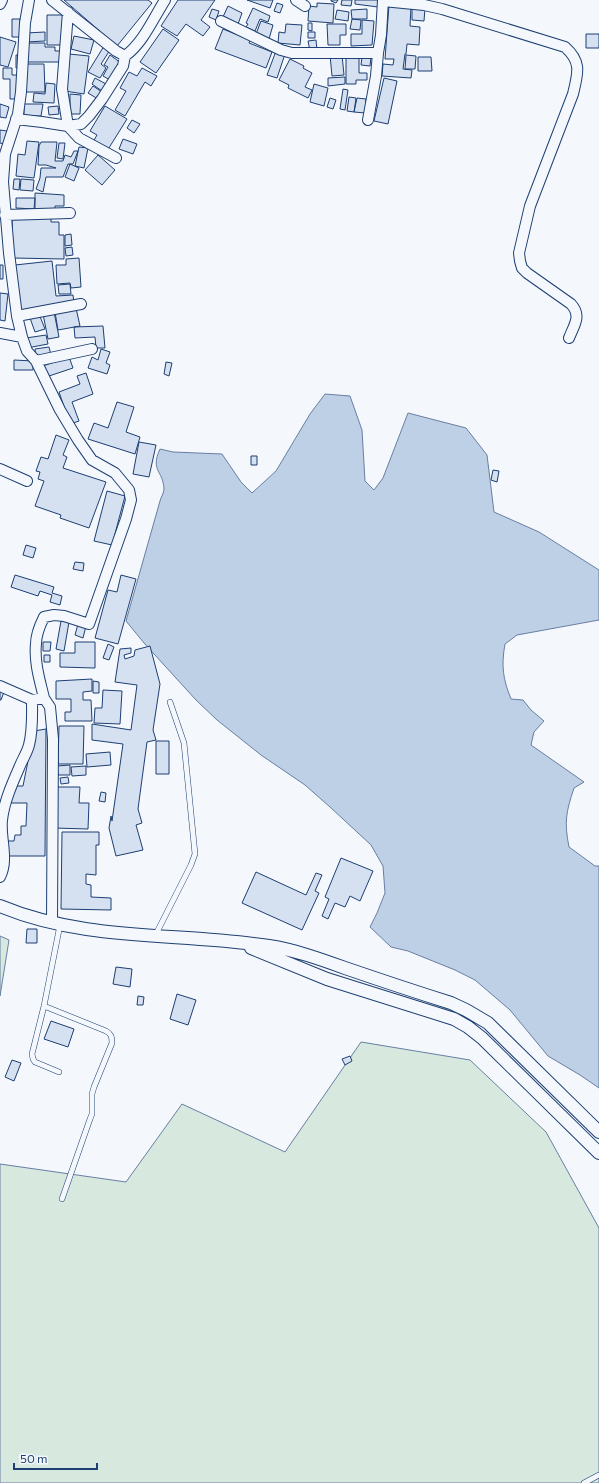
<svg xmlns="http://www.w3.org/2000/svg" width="599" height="1483" font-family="Commissioner,sans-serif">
<rect width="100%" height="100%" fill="#f4f7fb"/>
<!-- green -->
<path fill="#d7e8df" stroke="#687fa3" d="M0,936l9,4 -9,56z
M361,1042l109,18 76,72 53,96v255h-599v-319l126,18 56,-78 103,48z"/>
<!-- water -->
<path fill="#bed0e5" stroke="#687fa3" d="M325,394l25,2 12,34 3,51 9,9 9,-12 25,-65 58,15 21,27 7,57 45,20 60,38v50l-82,15 -12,9c-4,22 -2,35 6,55l12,1 8,10 13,11 -10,11 -3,13 53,37 -10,6c-8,24 -10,34 -5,59l26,19h4v222l-19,-13 -32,-19 -38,-46 -35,-30 -20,-10 -47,-19 -17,-4 -21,-20 7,-14 8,-20 -2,-27 -12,-21 -41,-38 -25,-22 -44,-30 -44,-35 -21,-20 -52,-57 -18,-22 34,-120c1,-4 4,-8 4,-12 -1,-19 -14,-18 -4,-40l13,3 49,2 19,28 11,11 24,-22 34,-57z"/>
<!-- building -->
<path fill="#d5e0f0" stroke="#1d3f73" d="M64,0h84l4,3 -35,43z
M178,0h37l-14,20 9,7 -7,9 -17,-12 -9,12 -16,-10z
M247,0h26l-3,8z
M331,0h7l-2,3 -5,-2z
M342,0h10l-1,6 -10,-1z
M355,0h23v7l-23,-3z
M277,3l6,2 -3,8 -6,-2z
M317,3l17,1 -1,19 -25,-2 1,-15 8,1z
M389,5l22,2 -1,19 10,1 -1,18 -12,-1 -1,10h-1l-2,15 9,1 -1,8 -29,-2 1,-12 10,1 1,-6h-9z
M228,6l14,7 -5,14 -15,-8z
M412,7l13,1 -1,13 -12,-1z
M253,8l17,8 -2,6 -8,-3 -5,12 -9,-4 2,-3 -2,-1z
M212,9l7,2 -3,9 -7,-3z
M367,9v10h-15l-1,-9z
M337,10l12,2 -1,9 -13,-2z
M47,15h17v30h-17z
M12,19h8v18h-8z
M352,19l9,1 -1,10 -10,-1z
M362,20l12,1 -2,24 -21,1v-12h11z
M261,21l12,4 -4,14 -13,-5z
M308,23h4v8l-4,-1z
M286,24l16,1 -2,20 -22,-2 1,-11 6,1z
M327,24h19v11h-6v10h-12z
M163,29l16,11 -23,33 -16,-11z
M223,29l27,11 -1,3 23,9 -6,16 -51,-19z
M45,32v9l-19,1v-9z
M308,32h7v6h-7z
M586,34h13v14h-13z
M74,36l20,4 -4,14 -19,-5z
M0,37l16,5 -8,25 -8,-2z
M316,40l1,10 -7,1 -2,-10z
M25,43h20v4h10v4h7v11h-37z
M104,46l6,4 -9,14 5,4 -6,10 -12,-6z
M276,51l9,3 -8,24 -10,-3z
M69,54l20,2 -5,38 -19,-3z
M16,55h5v13h-5z
M110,55l11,8 -11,17 -7,-4 5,-9 -4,-2z
M330,55h12l2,20 -12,1z
M359,55v18h8v7h-11v4h-10v-28z
M406,55l10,1 -1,13h-10z
M362,57h9l-1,9 -9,-1z
M418,57h13l1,14h-14z
M290,59l14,7 -1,2 9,5 -7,14 7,3 -4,8 -20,-10 1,-3 -10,-5z
M26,64h18l1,28h-19z
M3,68h9v7h6v24h-8v-20h-7z
M142,68l15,8 -6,10 -6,-4 -20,34 -10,-6 11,-19 -6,-3 9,-16 8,4z
M345,77v7l-17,2v-8z
M95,78l11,6 -4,7 -10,-7z
M384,78l13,3 -9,43 -14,-3z
M46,83l9,1 -1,19 -21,-1 1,-9 11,1z
M314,84l14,4 -4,18 -14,-4z
M93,86l9,6 -4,7 -10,-6z
M343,89l5,1 -3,20 -5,-1z
M70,94l11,1 -1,19h-10z
M349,97l7,1 -2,14 -7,-1z
M330,98l6,2 -3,9 -6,-2z
M357,98l9,1 -1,14 -11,-1z
M0,104l9,3 -3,11 -6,-1z
M24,104h19l-2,12h-17z
M58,106l1,8 -10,1 -1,-8z
M105,106l22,13 -20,32 -14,-9 4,-7 -7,-4z
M132,120l8,4 -6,9 -7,-5z
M0,130l7,1 -3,13 -4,-1z
M123,139l14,5 -4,10 -14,-5z
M27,141l12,1 -5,36 -18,-2 2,-22 7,1z
M41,142h16l-2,19h8l2,-6 6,2 3,-6h4l-5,13h-5l-5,13h-17l-3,15 -7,-3 4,-11 1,-10h15l-10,-3h-8l1,-19z
M59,143h6l-2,16 -6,-1z
M79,147l9,1 -4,20 -9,-2z
M98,155l17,15 -13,15 -17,-15z
M70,164l9,4 -5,13 -9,-4z
M14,179h6l-1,11 -6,-1z
M21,179l13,1 -1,11 -13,-1z
M35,193l29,2v11h-9v5l-20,-1z
M16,198h19l-1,11 -18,-1z
M12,217h39v5h8v13h5v24l-51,-1z
M71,234l1,11 -7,1v-11z
M72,247l1,8 -7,1 -1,-8z
M79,258l2,29 -10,1 -1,-5 -13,1 -1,-19h10v-6z
M52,261l4,35 17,-1 1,8 -53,9 -6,-47z
M0,265h3v14h-3z
M70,284l1,10h-12l-1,-9z
M0,293l8,1 -3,27 -5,-1z
M76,308l4,18 -22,4 -3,-18z
M54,312l5,25 -11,2 -5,-25z
M39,314l6,15 -10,3 -5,-14z
M103,326l2,22h-9l-1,-11 -20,1 -1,-11z
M46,335l2,9 -21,4 -1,-10z
M49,347l2,8 -15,3 -1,-9z
M101,349l9,3 -4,11 4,2 -3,9 -19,-6 4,-11 6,3z
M69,357l4,11 -27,9 -3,-11z
M14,360l19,1v9h-19z
M166,362l6,1 -3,13 -5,-2z
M86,373l7,21 -21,8 7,19 -9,3 -11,-32 21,-8 -3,-8z
M117,402l17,5 -8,25 14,5 -5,17 -47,-15 6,-16 14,5z
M56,435l13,5 -6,15 4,2 -4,11 43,14 -17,46 -29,-10 1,-3 -26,-9 9,-25 -6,-2 2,-7 -4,-1 5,-14 7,2z
M139,442l17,3 -7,32 -16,-3z
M251,456h6v9h-6z
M493,470l6,1 -2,11 -6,-2z
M107,491l18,5 -13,49 -18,-4z
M26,545l10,3 -3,10 -10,-3z
M75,562l9,1 -1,8 -10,-2z
M15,575l39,12 -2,6 10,3 -2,9 -10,-3 2,-7 -12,-4 -2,5 -27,-9z
M121,575l15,4 -18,65 -23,-6 13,-48 9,2z
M61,621l8,1 -5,29 -8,-2z
M78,624l8,2 -3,12 -8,-3z
M43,642h8l-1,9h-7z
M75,642h20v26l-35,-1v-14h15z
M108,644l6,3 -5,13 -6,-2z
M150,646l10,38 -7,46 3,10 -9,2 -9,67 4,14 -6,2 7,25 -27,6 -7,-28 2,-12 1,5 11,-77 -31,-4v-16l39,6 6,-45 -22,-3 5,-33 11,-1v5l-7,2 1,4 9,-3 1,-6z
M44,655h6v7h-6z
M92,679v12l-9,1v8h8l1,21h-27v-9h6v-13h-15v-18z
M93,681l6,1v11h-6z
M103,690l19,1 -2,33 -26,-1 1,-15h7z
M0,691l4,1 -3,8h-1z
M59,726h25l-1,38h-25z
M46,729l-1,127h-38v-15h7l1,-6h6v-9h5l1,-23h-18l6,-17h8l11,-55z
M156,741h13v33h-13z
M110,752l1,13 -24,2 -1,-13z
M70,765v10h-12l-1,-9z
M86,766v9l-14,1 -1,-9z
M68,777l1,6 -8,1 -1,-6z
M55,787h25l-1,16h10l-1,26 -34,-1z
M101,792l5,1 -1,9 -6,-1z
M62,832h37v13h-3v30l-10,-1v10l5,1v12l20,1v12l-50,-1z
M341,858l32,13 -13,30 -10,-5 -5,11 -10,-4 -7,16 -6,-3 7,-17 -4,-2z
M256,872l50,23 10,-22 6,2 -7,16 4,2 -17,37 -60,-27z
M27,929h10v14h-11z
M116,967l16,2 -2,18 -17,-3z
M177,994l19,6 -8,25 -18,-6z
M138,996l6,1 -1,8h-6z
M51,1021l23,8 -6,18 -24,-8z
M350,1056l2,5 -7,4 -3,-6z
M12,1060l9,3 -7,18 -9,-4z"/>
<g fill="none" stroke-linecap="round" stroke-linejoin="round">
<!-- service casing -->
<g stroke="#1d3f73" stroke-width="6">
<path id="service" d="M60,925l-16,81 62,25c5,3 6,5 6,12l-18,44 -2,7v20l-2,5 -28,80
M155,936l36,-71 4,-11 -11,-111 -14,-41
M44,1006l-12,48 1,5 2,3 24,10
M584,1483l15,-8"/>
</g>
<!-- minor casing -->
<g stroke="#1d3f73" stroke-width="12">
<path id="minor" d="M52,0l64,51 9,5
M296,0l9,6
M383,1l41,4 18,4 123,38c17,15 13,26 8,47l-43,112 -11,47 1,8 2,7 5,5 44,31c11,12 3,21 -2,34
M0,4l2,-4
M221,21l60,29 11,3h86l3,-18 2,-35
M16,119l26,3 26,4 -6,-37 6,-77
M368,120l8,-44 2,-23
M116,158l-37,-20 -11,-12 13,-2 8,-8 13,-17 21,-33 2,-10c18,-13 28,-37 40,-56
M5,215l65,-2
M17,316l64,-12
M0,333l22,4 -5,-21 -8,-63 -6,-71 2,-28 13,-40 3,-22 4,-69 4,-23
M36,361l56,-12
M0,469l27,12
M0,686l32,14
M44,698l6,9 3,32 -1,183
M0,877c9,-17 0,-39 2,-57 2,-18 10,-36 17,-52 3,-8 8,-15 10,-23 4,-15 3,-30 3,-45l12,-2c-4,-17 -10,-36 -8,-54 0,-9 4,-19 8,-27l10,-2 10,1 25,8 37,-105 5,-19 -2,-10 -14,-17 -23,-13 -14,-20 -18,-30 -24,-49 -9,-10 -5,-14"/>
</g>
<!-- tertiary casing -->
<g stroke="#1d3f73" stroke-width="14">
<path id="tertiary" d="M0,906c86,36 179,26 269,40 26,4 51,13 76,22 35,12 71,24 106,35l15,7 22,13 111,109
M251,948l76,31 127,40 14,8 14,11 117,115"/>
</g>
<!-- service -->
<use href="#service" stroke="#f4f7fb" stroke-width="5"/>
<!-- minor -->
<use href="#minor" stroke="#f4f7fb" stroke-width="10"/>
<!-- tertiary -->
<use href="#tertiary" stroke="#f4f7fb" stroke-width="12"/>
</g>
<!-- scale -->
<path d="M14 1463v6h83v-6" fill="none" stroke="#1d3f73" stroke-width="2"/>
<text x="20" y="1463" font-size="12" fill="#1d3f73" stroke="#f4f7fb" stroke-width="3" paint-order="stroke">50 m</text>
</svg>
